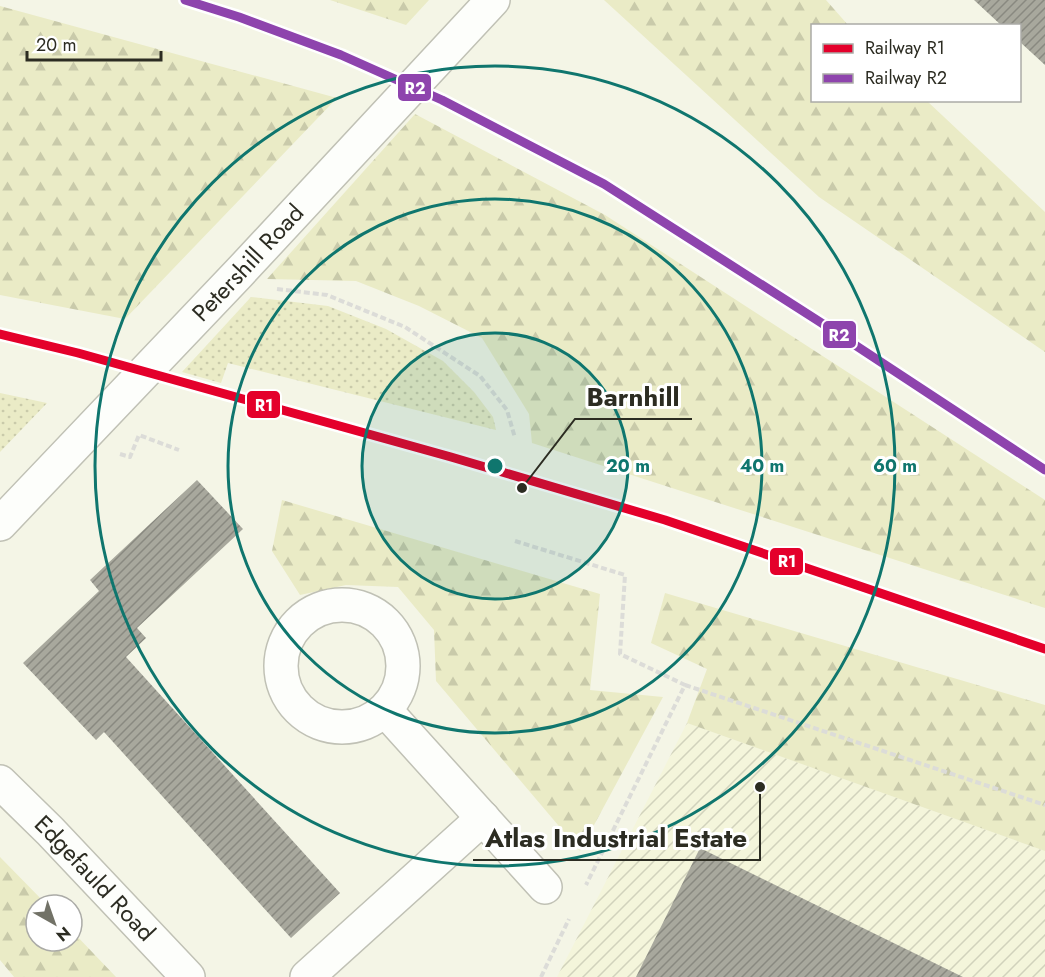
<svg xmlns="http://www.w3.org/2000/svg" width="1045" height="977" font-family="Jost,sans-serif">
<defs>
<pattern id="industrial-furrows" width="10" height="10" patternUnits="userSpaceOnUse" patternTransform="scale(1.5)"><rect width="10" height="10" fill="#f4f5db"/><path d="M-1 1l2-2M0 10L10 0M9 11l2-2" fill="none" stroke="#d1d2bc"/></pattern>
<pattern id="grass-dots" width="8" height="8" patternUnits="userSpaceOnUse" patternTransform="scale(1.5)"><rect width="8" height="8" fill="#eaebc6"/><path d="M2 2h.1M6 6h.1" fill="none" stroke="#c9caaa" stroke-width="1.8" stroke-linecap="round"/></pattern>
<pattern id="forest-firs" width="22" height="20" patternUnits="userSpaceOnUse" patternTransform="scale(1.5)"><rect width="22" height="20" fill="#eaebc6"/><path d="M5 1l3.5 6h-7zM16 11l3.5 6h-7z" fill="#c9caaa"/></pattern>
<pattern id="building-hatch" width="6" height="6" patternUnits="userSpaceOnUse" patternTransform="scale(1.5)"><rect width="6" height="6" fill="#a8a89d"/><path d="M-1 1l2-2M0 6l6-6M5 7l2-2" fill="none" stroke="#898980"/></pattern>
</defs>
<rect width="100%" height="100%" fill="#f4f5e6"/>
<!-- industrial -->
<path fill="url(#industrial-furrows)" d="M687,723l358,128v126h-488z"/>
<!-- grass -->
<path fill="url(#grass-dots)" d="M251,297l77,9 58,23 57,32 31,31 19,25 3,13 -268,-67 -7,20 -39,-11z
M0,393l47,10 -47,49z"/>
<!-- forest -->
<path fill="url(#forest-firs)" d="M330,0h99l-23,25z
M604,0h222l22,25 -36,1v74l115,1 118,111v140l-226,-155z
M0,6l337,92 -212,221 -125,-24z
M415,114l190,101 440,285v108l-513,-165 -3,-29 -47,-76 -63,-32 -63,-25 -89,-2z
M282,500l318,94 -10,96 73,7 -83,154 -144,-170 -2,-51 -36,-43 -52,-2 -46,10 -28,-44z
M665,593l380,112v146l-358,-128 20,-54 -56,-26z
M0,857l47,48h-11v36h36v-10l44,46h-102l-14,-17z"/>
<!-- building -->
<path fill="url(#building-hatch)" d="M974,0h71v65l-25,-23v-16h-18z
M197,480l46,49 -106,99 9,10 -20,19 214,236 -49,45 -187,-206 -8,8 -73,-77 76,-72 -9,-11z
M700,848l263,129h-327z"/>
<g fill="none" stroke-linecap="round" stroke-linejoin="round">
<!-- minor casing -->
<g stroke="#c0c1b5" stroke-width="36">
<g id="minor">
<circle cx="342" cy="666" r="61"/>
<path d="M385,710l160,177"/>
<path id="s1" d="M0,782l50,49 138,146"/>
<path d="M307,977l176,-159"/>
</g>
</g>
<!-- tertiary casing -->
<g stroke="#c0c1b5" stroke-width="36">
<g id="tertiary">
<path id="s2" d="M0,524l239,-251 254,-273"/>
</g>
</g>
<!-- path -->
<path stroke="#dcdcd8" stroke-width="4" stroke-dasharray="6 3" stroke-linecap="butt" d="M277,289l50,6 78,32 75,49 27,34 8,28
M120,454l10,3 9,-22 40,15
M515,541l110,34 -5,79 65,31 -99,200
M685,685l360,120
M541,977l28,-58"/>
<!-- minor -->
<use href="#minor" stroke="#fdfefb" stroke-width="33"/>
<!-- tertiary -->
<use href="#tertiary" stroke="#fdfefb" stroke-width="33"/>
<!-- rail-1 casing -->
<g stroke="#fff" stroke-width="14">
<path id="rail-1" d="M0,334l78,19 373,104 214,63 380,129"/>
</g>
<!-- rail-2 casing -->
<g stroke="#fff" stroke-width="14">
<path id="rail-2" d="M185,0l54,17 102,38 101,45 162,84 216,138 225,148"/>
</g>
<!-- rail-1 -->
<use href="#rail-1" stroke="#e4002b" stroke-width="9"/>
<!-- rail-2 -->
<use href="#rail-2" stroke="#8e44ad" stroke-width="9"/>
</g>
<!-- distance rings -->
<circle cx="495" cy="466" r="133" fill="#0f766e" fill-opacity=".12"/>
<g fill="none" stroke="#0f766e" stroke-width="3">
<circle cx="495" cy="466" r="133"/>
<circle cx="495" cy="466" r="267"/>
<circle cx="495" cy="466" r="400"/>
</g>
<g text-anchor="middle" stroke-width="6" stroke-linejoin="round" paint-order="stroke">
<!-- street labels -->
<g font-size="24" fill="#2c2c22" stroke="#fff">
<text dy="8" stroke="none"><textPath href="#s2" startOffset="360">Petershill Road</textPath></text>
<text dy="8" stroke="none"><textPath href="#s1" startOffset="135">Edgefauld Road</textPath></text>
</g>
</g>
<circle cx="495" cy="466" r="9" fill="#0f766e" stroke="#fff" stroke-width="3"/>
<g font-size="18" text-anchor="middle" font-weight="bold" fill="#0f766e" stroke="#fff" stroke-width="6" stroke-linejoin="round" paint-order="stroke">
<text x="628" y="472">20 m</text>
<text x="762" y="472">40 m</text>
<text x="895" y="472">60 m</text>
</g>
<!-- callouts -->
<path fill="none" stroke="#2c2c22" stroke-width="2" d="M522 488L575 419H692M760 787L760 860H473"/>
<g fill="#2c2c22" stroke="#fff" stroke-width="2">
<circle cx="522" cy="488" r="6"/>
<circle cx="760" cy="787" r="6"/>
</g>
<g font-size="26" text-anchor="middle" font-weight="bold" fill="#2c2c22" stroke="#fff" stroke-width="6" stroke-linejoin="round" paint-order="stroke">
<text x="633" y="406">Barnhill</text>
<text x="616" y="847">Atlas Industrial Estate</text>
</g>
<g stroke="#fff" stroke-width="2">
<rect x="397" y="73" width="35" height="29" rx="6" fill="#8e44ad"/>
<rect x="822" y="320" width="35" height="29" rx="6" fill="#8e44ad"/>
<rect x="246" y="390" width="35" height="29" rx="6" fill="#e4002b"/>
<rect x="769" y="547" width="35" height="29" rx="6" fill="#e4002b"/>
</g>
<g font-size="16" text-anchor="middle" font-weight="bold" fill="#fff">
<text x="415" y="94">R2</text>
<text x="839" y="341">R2</text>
<text x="264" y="411">R1</text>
<text x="787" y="567">R1</text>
</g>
<!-- legend -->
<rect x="811" y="24" width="210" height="78" fill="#ffffff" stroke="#ababa7" stroke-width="1.5"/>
<rect x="823" y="44" width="30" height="9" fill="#e4002b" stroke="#ababa7" stroke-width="1.5"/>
<text x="865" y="54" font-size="18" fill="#2c2c22">Railway R1</text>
<rect x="823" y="74" width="30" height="9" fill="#8e44ad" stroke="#ababa7" stroke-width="1.5"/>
<text x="865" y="84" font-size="18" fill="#2c2c22">Railway R2</text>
<!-- north arrow -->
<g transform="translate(54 923) rotate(140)"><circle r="28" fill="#ffffff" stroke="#ababa7" stroke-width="1.5"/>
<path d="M0-4.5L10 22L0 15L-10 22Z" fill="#727267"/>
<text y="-9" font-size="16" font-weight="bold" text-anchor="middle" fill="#2c2c22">N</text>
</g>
<!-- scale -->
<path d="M27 51v9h134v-9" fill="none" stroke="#2c2c22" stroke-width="3"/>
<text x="36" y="51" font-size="18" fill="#2c2c22" stroke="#ffffff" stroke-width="4.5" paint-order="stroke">20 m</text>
</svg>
